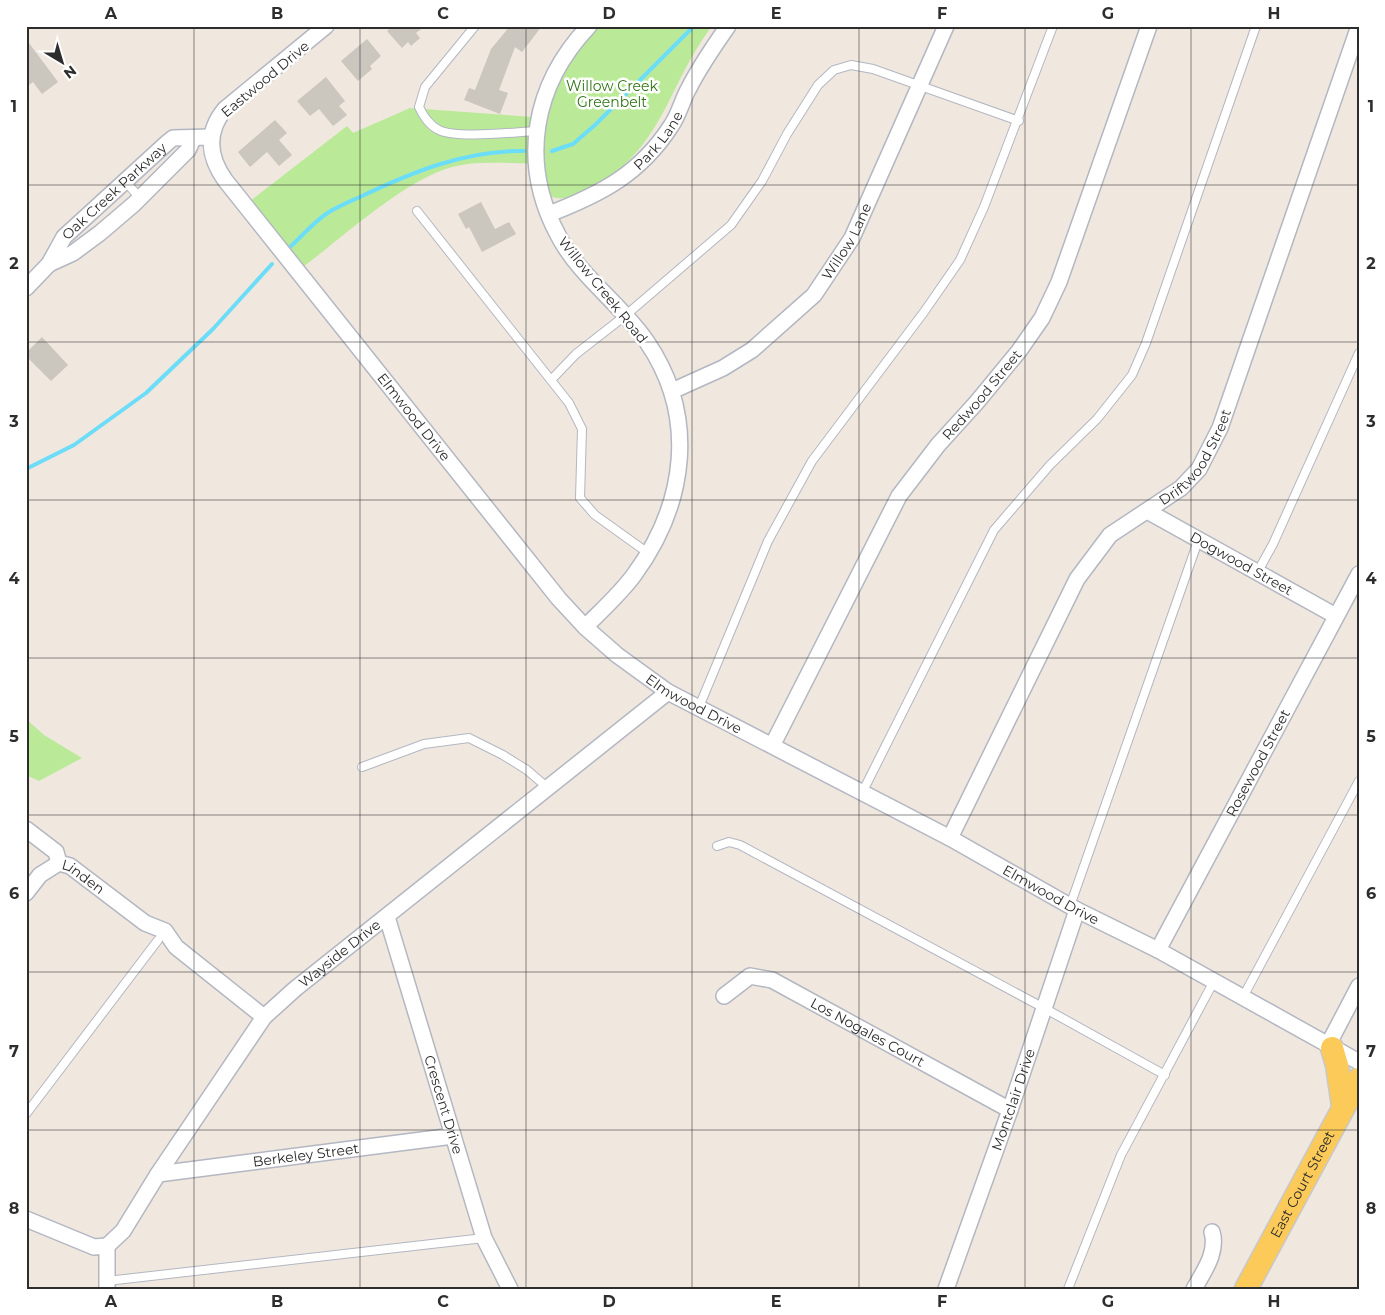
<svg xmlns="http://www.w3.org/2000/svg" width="1385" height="1315" font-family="Montserrat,sans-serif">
<rect width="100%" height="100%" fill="#f0e7df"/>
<!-- green -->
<path fill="#baea98" d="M597,26h115c-46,61 -48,124 -123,163 -11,6 -24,12 -37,8l-5,-9 -3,-25c-30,2 -63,-4 -92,4 -47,13 -108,69 -149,100l-54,-65 98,-76 6,7 57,-25 136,10c11,-34 24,-68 51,-92z
M26,719l18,16 38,23 -43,23 -13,-6z"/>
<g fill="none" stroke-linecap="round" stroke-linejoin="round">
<!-- stream -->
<path stroke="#6cddf8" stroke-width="4" d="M552,151l21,-7 22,-19 99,-99
M290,247c11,-10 23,-24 36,-33 10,-7 23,-12 34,-17 52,-25 106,-47 164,-46
M26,469l48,-24 72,-52 67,-64 59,-65"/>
</g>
<!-- building -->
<path fill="#cbc6be" d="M393,26h32l-9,7 4,5 -9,8 -3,-4 -6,6 -15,-17z
M510,26h32l-20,26 -7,-5 -16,43 9,3 -8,21 -36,-14 5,-12 6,2 16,-41z
M26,39l32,43 -16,12 -9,-12 -7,5z
M367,39l14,17 -11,10 2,3 -14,12 -17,-20z
M326,77l19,24 -6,5 8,9 -14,11 -14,-17 -9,7 -13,-15z
M275,120l12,13 -8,7 13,15 -13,11 -12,-14 -17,15 -12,-15z
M481,202l14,27 14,-7 7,12 -34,18 -13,-25 -3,2 -8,-15z
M42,337l26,28 -17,16 -25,-25v-3z"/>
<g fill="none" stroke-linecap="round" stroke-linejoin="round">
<!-- lane casing -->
<g stroke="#b3b7c2" stroke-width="10">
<path id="lane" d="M475,26l-50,61 -6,20c5,10 10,18 20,23 18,9 75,2 97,1
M125,181l15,17
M417,211l152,192 13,26 -2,69 15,17 53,38
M551,380l25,-26 50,-39 105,-90 31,-44 25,-47 31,-49 16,-15 17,-5 22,4 146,52
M1257,573l16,-29 86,-191
M699,707l69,-166 44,-80 112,-149 36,-52 24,-53 69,-181
M362,767l62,-23 45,-6 34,17 24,15 21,18
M863,791l131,-261 56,-65 47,-46 35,-44 14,-32 110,-317
M717,846l12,-4 11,3 304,163 121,67
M1070,906l128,-365
M1243,997l116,-216
M26,1114l132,-174
M107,1281l377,-43
M1068,1289l53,-134 93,-174"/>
</g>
<!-- street casing -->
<g stroke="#b3b7c2" stroke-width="18">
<g id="street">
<path id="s1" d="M326,26l-101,83c-19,23 -17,47 0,71l334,419 26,28 32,28 51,37 282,146 127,72 81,40 201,112"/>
<path id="s2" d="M549,214c52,-20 91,-40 122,-88 8,-11 11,-26 18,-38 11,-22 25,-42 39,-62"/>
<path d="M49,264l24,-11 27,-20 34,-29 54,-54 5,-11"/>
<path id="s3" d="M26,288l23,-24 15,-27 104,-95 5,-4 38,-1"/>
<path id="s4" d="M672,391l51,-23 29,-18 62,-55 38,-57 94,-212"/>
<path id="s5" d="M1147,511l189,105"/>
<path d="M585,627c17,-17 35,-33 49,-52 52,-71 64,-158 13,-233 -26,-38 -68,-66 -89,-107 -39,-73 -25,-150 31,-209"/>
<path id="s6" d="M773,744l126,-248 39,-51 39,-43 42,-51 23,-33 17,-36 90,-256"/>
<path d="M26,829l30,23 3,11"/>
<path id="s7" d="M950,838l127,-259 33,-44 71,-47 18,-19 21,-41 139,-402"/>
<path id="s8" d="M59,863l11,3 75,57 20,8 11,16 88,70"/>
<path d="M26,893l14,-18 19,-12"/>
<path id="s9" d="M387,917l97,321 26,51"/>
<path id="s10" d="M1158,950l201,-376"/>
<path id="s11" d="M724,996l26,-20 22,4 238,130"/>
<path d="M1328,1045l31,-59"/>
<path id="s12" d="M158,1174l295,-38"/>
<path d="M26,1219l68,28 13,-1"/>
<path id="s13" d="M107,1289v-43l16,-15 35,-57 106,-157 31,-28 373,-297"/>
<path id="s14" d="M946,1289l64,-179 67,-200"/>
<path d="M1194,1289c10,-18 24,-37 18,-57"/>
</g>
</g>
<!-- primary casing -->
<g stroke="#c8c8c8" stroke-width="25">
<g id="primary">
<path d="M1332,1048l5,17 6,41"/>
<path id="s15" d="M1246,1289l113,-210"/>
</g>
</g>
<!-- lane -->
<use href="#lane" stroke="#fff" stroke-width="8"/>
<!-- street -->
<use href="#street" stroke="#fff" stroke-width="15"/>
<!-- primary -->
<use href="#primary" stroke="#fcca58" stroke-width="22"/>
</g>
<!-- grid -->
<path fill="none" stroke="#2d2d2d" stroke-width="1" stroke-opacity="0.55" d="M194,26v1263M360,26v1263M526,26v1263M692,26v1263M859,26v1263M1025,26v1263M1191,26v1263M26,185h1333M26,342h1333M26,500h1333M26,658h1333M26,815h1333M26,972h1333M26,1130h1333"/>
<g text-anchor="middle" stroke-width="5" stroke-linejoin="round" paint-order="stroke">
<!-- street labels -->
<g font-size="14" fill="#2d2d2d" stroke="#fff">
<text transform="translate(265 79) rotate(-40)" y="5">Eastwood Drive</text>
<text dy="5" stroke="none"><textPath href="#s2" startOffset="134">Park Lane</textPath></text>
<text dy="5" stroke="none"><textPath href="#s3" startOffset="132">Oak Creek Parkway</textPath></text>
<text dy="5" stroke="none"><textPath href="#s4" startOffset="236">Willow Lane</textPath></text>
<text transform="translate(603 290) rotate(51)" y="5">Willow Creek Road</text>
<text dy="5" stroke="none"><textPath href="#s6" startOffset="409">Redwood Street</textPath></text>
<text dy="5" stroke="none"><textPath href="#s1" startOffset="511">Elmwood Drive</textPath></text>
<text dy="5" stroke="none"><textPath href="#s7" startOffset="462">Driftwood Street</textPath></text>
<text dy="5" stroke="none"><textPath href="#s5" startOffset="108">Dogwood Street</textPath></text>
<text dy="5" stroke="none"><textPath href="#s1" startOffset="916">Elmwood Drive</textPath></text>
<text dy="5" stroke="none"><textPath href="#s10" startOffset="212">Rosewood Street</textPath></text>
<text dy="5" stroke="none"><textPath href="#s8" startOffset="28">Linden</textPath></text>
<text dy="5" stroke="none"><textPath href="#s1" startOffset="1321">Elmwood Drive</textPath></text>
<text dy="5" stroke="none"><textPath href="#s13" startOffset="420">Wayside Drive</textPath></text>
<text dy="5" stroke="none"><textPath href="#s11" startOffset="164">Los Nogales Court</textPath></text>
<text dy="5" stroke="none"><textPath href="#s14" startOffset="201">Montclair Drive</textPath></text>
<text dy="5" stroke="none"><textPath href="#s9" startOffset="196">Crescent Drive</textPath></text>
<text dy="5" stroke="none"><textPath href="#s12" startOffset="149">Berkeley Street</textPath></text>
<text dy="5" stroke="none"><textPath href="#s15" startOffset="119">East Court Street</textPath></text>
</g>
<!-- park labels -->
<g font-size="14" fill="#2f7315" stroke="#fff">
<text x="612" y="91">Willow Creek<tspan x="612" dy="16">Greenbelt</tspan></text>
</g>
</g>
<!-- border -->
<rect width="1385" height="1315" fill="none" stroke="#ffffff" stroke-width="55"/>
<!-- north arrow -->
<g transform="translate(62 62) rotate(142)" stroke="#ffffff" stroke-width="4" paint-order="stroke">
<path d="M0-4L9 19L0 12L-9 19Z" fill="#2d2d2d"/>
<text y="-8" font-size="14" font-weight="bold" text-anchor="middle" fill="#2d2d2d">N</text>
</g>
<rect x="28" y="28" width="1330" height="1260" fill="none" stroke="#2d2d2d" stroke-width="2"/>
<g font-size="16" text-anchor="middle" font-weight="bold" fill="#2d2d2d">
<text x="111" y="19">A</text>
<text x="277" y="19">B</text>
<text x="443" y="19">C</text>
<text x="609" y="19">D</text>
<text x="776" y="19">E</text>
<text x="942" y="19">F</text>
<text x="1108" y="19">G</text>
<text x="1274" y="19">H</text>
<text x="14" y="112">1</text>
<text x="1371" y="112">1</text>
<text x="14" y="269">2</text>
<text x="1371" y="269">2</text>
<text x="14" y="427">3</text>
<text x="1371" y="427">3</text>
<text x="14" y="584">4</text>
<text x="1371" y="584">4</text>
<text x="14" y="742">5</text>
<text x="1371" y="742">5</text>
<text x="14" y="899">6</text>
<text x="1371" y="899">6</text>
<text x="14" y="1057">7</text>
<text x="1371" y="1057">7</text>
<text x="14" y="1214">8</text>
<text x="1371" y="1214">8</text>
<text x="111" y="1307">A</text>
<text x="277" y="1307">B</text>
<text x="443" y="1307">C</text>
<text x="609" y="1307">D</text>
<text x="776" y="1307">E</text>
<text x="942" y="1307">F</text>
<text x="1108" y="1307">G</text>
<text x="1274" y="1307">H</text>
</g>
</svg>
